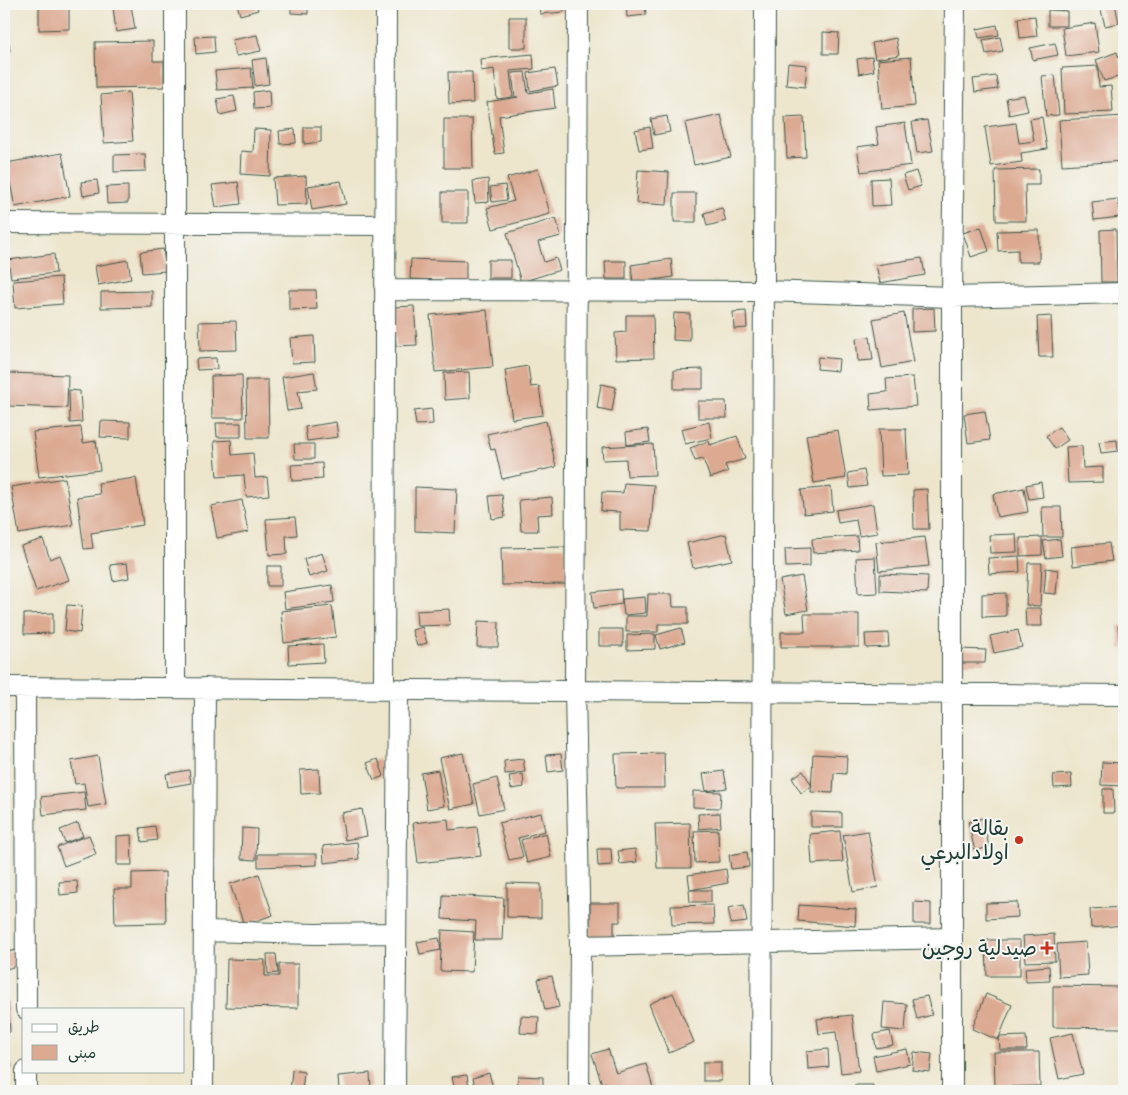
<svg xmlns="http://www.w3.org/2000/svg" width="1128" height="1095" font-family="Caveat,'Playpen Sans Arabic',sans-serif">
<rect width="100%" height="100%" fill="#f6f6f2"/>
<filter id="ink" filterUnits="userSpaceOnUse"><feTurbulence type="fractalNoise" baseFrequency=".02" numOctaves="2"/><feDisplacementMap in="SourceGraphic" scale="10" xChannelSelector="R" yChannelSelector="G"/><feConvolveMatrix kernelMatrix="1 2 1 2 8 2 1 2 1" color-interpolation-filters="sRGB"/></filter>
<filter id="wash" filterUnits="userSpaceOnUse"><feTurbulence type="fractalNoise" baseFrequency=".0096" numOctaves="4" result="noise"/><feDisplacementMap in="SourceGraphic" scale="20" xChannelSelector="R" yChannelSelector="G"/><feGaussianBlur stdDeviation="1.12" result="paint"/><feColorMatrix in="noise" values="0 0 0 0 0 0 0 0 0 0 0 0 0 0 0 0 0 1.4 0 .05"/><feComposite in="paint" operator="in"/></filter>
<g filter="url(#wash)">
<rect width="100%" height="100%" fill="#ede6cd"/>
<g id="blocks">
<!-- building -->
<path fill="#dca991" d="M39,4h30v25l-30,1z
M237,4h19l2,6 -18,5z
M291,4h17v10l-17,-1z
M539,4h24l1,8 -24,2z
M626,4h19l1,11 -19,2z
M1115,4l4,19 -14,3 -5,-20z
M131,5l4,24 -19,3 -3,-25z
M1048,10l19,1v15h-19z
M1035,16l2,20 -17,2 -2,-20z
M509,17h17v31h-17z
M1095,23l4,29 -33,4 -4,-28z
M997,25l2,10 -20,3 -2,-9z
M7,32l3,19 -6,1v-19z
M823,32l16,1 -1,21h-15z
M257,35l4,16 -25,5 -4,-16z
M214,36l1,16 -19,2 -1,-17z
M1000,37l3,14 -17,3 -3,-14z
M896,38l3,17 -24,4 -3,-16z
M153,41v20h11v26l-68,1 -1,-46z
M1055,43l3,12 -25,5 -3,-12z
M1117,52l7,23 -20,6 -8,-21z
M533,54l1,15 -24,2 3,26 -16,2 -3,-30 -13,2 -1,-12z
M872,57l2,14 -15,3 -2,-15z
M911,57l4,49 -33,3 -4,-49z
M266,58l3,26 -14,2 -3,-26z
M788,63l19,2 -2,22 -19,-2z
M1098,66l1,21 12,-1 2,26 -49,2 -2,-46z
M251,68l2,20 -36,2 -2,-19z
M555,69l3,17 -28,5 -2,-18z
M448,72h24l1,31 -24,1z
M525,72l3,21 25,-4 2,19 -56,8 5,37 -9,1 -8,-52 31,-5h-3l-3,-24z
M1055,75l4,40 -13,1 -4,-40z
M996,76l2,13 -23,3 -2,-13z
M269,90l1,18 -16,1 -1,-17z
M129,92l4,49 -29,2 -3,-48z
M1024,95l4,16 -19,4 -3,-17z
M234,96l3,15 -17,4 -3,-16z
M721,115l10,42 -37,8 -9,-42z
M667,116l3,16 -16,3 -3,-16z
M1124,116v45l-62,4 -3,-45z
M804,117l2,40 -19,1 -2,-40z
M1042,117l5,32 -26,4 1,9 -31,4 -6,-39 31,-4 3,20 15,-2 -4,-22z
M444,119h28l1,49h-29z
M927,120l6,31 -16,2 -5,-31z
M905,123l6,42 -50,7 -4,-25 22,-3 -3,-17z
M304,127h17v15l-17,2z
M650,127l3,21 -14,2 -4,-20z
M254,129l17,1 -1,46 -30,-2 1,-23 12,1z
M295,129l1,14 -16,1 -1,-13z
M62,153l8,43 -55,11 -9,-44z
M145,154l1,17 -32,1v-17z
M538,169l12,45 -57,15 -6,-21 27,-7 -7,-23z
M1039,169v16h-14l1,36h-30l-1,-51z
M638,170l31,2 -2,33 -31,-2z
M916,171l5,15 -13,4 -5,-15z
M306,176l1,28 -32,1 -2,-27z
M889,178l2,27 -19,1 -1,-27z
M488,179l1,23 -14,1 -2,-22z
M97,180l2,13 -16,3 -2,-14z
M341,181l5,23 -34,6 -4,-24z
M238,182l3,22 -25,3 -4,-22z
M505,185l2,15 -15,2 -2,-15z
M128,186v17l-21,1 -1,-17z
M442,192h26v31h-26z
M674,193h22v29h-22z
M1118,199l2,18 -26,3 -2,-18z
M722,208l4,13 -19,5 -3,-13z
M556,218l5,18 -23,6 6,20 12,-4 4,12 -39,12 -14,-49z
M981,227l8,24 -18,6 -8,-24z
M1116,229l1,53h-16l-1,-52z
M1039,230v32h-21v-12l-20,1 -1,-20z
M163,249l3,22 -24,2 -2,-21z
M54,254l2,19 -45,5 -3,-18z
M922,258l3,17 -45,8 -4,-18z
M411,259l55,2v20l-56,-2z
M671,259l2,18 -40,6 -2,-18z
M128,260l3,19 -33,6 -3,-19z
M488,260h23v18h-23z
M605,261h21v18h-20z
M61,277l2,27 -48,4 -2,-27z
M289,290h27l1,19 -28,1z
M152,291v16l-51,1v-16z
M414,306l3,39 -21,1 -3,-39z
M934,308l1,23 -23,1v-23z
M487,310l6,57 -58,5 -5,-57z
M746,311l1,17 -13,1 -1,-17z
M674,313l16,1v27l-17,-1z
M904,313l9,49 -31,6 -9,-49z
M626,315h27l1,43 -38,1 -1,-26 11,-1z
M1051,316l2,41h-14l-2,-40z
M236,321l1,29 -37,1 -1,-29z
M314,336l1,26 -23,1 -2,-25z
M870,337l3,23 -15,1 -2,-23z
M818,357l21,2 -1,12 -21,-2z
M216,358l1,11 -20,1 -1,-11z
M528,366l3,21 8,-1 4,29 -31,4 -7,-49z
M703,369v20h-29v-19z
M314,372l3,17 -19,2 3,18 -14,2 -5,-34z
M469,372l1,26 -25,2 -1,-27z
M8,373l60,2 -1,33 -60,-2z
M242,375l1,43h-31l-1,-42z
M913,377l3,29 -45,4 -1,-16 17,-2 -1,-13z
M246,380h22l1,58h-22z
M601,384l15,3 -4,24 -15,-3z
M69,390l11,1 2,31 -12,1z
M698,401h28l1,17h-29z
M432,409l1,15 -17,1 -2,-14z
M985,411l5,29 -22,3 -4,-29z
M101,421l29,1v16l-30,-1z
M546,421l10,46 -54,12 -7,-30 -4,1 -4,-16z
M336,422l2,15 -31,4 -2,-14z
M709,422l3,16 -27,6 -4,-15z
M216,423h25v14h-24z
M81,427l2,16 13,-2 4,29 -61,7 -6,-45z
M1059,427l9,13 -13,9 -9,-13z
M648,429l2,13 -23,3 -1,-13z
M879,429h27l2,46 -27,1z
M838,430l8,48 -32,5 -8,-48z
M737,436l8,23 -20,6 3,7 -18,6 -7,-19 -8,2 -5,-13 19,-7 1,4z
M231,440l1,15 21,-2 2,25 12,-1 2,18 -23,2 -2,-22 -27,2 -3,-36z
M1117,440l1,11 -17,2 -2,-11z
M294,444h20v15h-19z
M653,444l2,31 -28,1 -1,-17 -23,1 -1,-13z
M1082,446l1,22 20,-1v15l-35,1 -2,-36z
M322,463l1,16 -31,2 -1,-16z
M864,470l3,16 -17,2 -2,-15z
M65,478l8,47 -54,9 -8,-47z
M136,478l7,47 -52,8 2,15 -9,1 -7,-52 23,-3 -2,-11z
M1041,482l2,15 -14,2 -3,-14z
M624,483l30,2 -3,46 -31,-1v-18l-19,-1 1,-19 21,1z
M415,487l42,2 -2,44 -40,-2z
M831,487l2,24 -29,3 -3,-24z
M1024,488l4,24 -31,5 -4,-23z
M927,489l2,40h-15l-1,-39z
M502,495l3,22 -13,2 -3,-23z
M552,497l1,17 -16,1 1,16h-17l-2,-31z
M242,500l6,32 -31,6 -6,-32z
M873,504l4,29 -18,3 -3,-16 -18,3 -2,-13z
M1042,507h19l1,30h-19z
M295,517l2,18 -11,1 1,18 -18,1 -3,-36z
M726,534l6,26 -39,8 -6,-25z
M1016,534l1,18 -27,1 -1,-18z
M857,536l1,14 -45,3 -1,-14z
M925,537l4,29 -50,5 -3,-29z
M1042,537v18l-22,1v-18z
M43,539l7,20 10,-4 9,25 -33,11 -15,-45z
M1060,539l2,17 -16,2 -3,-17z
M1109,543l3,18 -39,5 -2,-19z
M565,547l1,37 -64,1 -1,-37z
M810,548v18l-24,1 -1,-18z
M322,553l6,18 -19,6 -5,-18z
M1019,556l1,16 -31,2 -1,-16z
M875,557l2,36 -19,1 -2,-36z
M127,563l2,15 -16,3 -3,-16z
M1028,563h14l-2,43 -14,-1z
M267,566h14v20h-14z
M1046,568l12,2 -2,24 -12,-1z
M880,574l48,2 -1,17 -47,-2z
M802,576l6,34 -22,4 -6,-34z
M332,585l2,17 -49,7 -2,-17z
M621,589l1,15 -28,4 -2,-16z
M1006,593v23l-24,1v-23z
M648,594h24l1,13h15v17h-30v8h-32v-16h21z
M645,597l1,16 -22,2 -2,-16z
M67,605l15,1 -2,27 -15,-2z
M332,606l4,31 -52,6 -3,-32z
M1025,608h16l1,18h-16z
M449,609l1,16 -33,1 -1,-15z
M53,613v20l-29,1v-20z
M804,614h55v33h-78v-15h24z
M478,621l21,1 -1,25h-21z
M1124,625v24h-4l-2,-23z
M422,627l5,16 -10,3 -5,-16z
M681,628l4,14 -25,7 -4,-14z
M599,629h24v17h-24z
M1018,630l4,17 -28,6 -4,-17z
M888,633l1,14 -23,1 -1,-14z
M655,634v15l-28,1v-15z
M323,644l1,18 -35,2 -1,-18z
M958,649l28,1 -1,13h-27z
M463,753l11,51 -24,5 -11,-51z
M664,753l1,35h-49l-1,-34z
M561,754l2,16 -15,2 -2,-17z
M813,754l34,2 -1,18 -12,-1 -1,20 -22,-1z
M4,756l5,1 -4,35h-1z
M98,756l8,48 -18,3 -4,-24 -9,1 -4,-23z
M378,759l6,17 -10,4 -7,-17z
M523,759l2,13 -20,2 -1,-13z
M1102,762l22,1v23l-23,-1z
M319,769l1,24 -19,1 -1,-24z
M189,770l2,13 -23,4 -2,-13z
M438,770l6,36 -17,3 -6,-36z
M724,771l3,17 -21,3 -3,-17z
M803,771l9,15 -11,7 -9,-15z
M523,774l1,13 -13,2 -2,-13z
M1071,774l1,13 -18,1 -1,-13z
M497,778l7,31 -24,5 -7,-30z
M1103,789h10l1,24h-11z
M693,791l28,1 -1,16 -27,-1z
M84,792l2,18 -43,5 -2,-18z
M362,809l5,27 -22,4 -4,-27z
M811,812l31,1v14h-31z
M541,813l4,18 -27,7 5,19 -14,3 -10,-37z
M720,813l1,14 -22,2 -1,-15z
M983,818l6,29 -14,4 -7,-29z
M448,819l1,11 28,-3 4,29 -63,7 -5,-40z
M78,823l5,13 -18,7 -5,-13z
M690,823l1,45h-34l-2,-44z
M155,826l2,14 -15,2 -2,-14z
M242,828l15,1 -1,31 -15,-1z
M718,830l1,32 -24,1 -1,-32z
M840,831l3,31 -31,2 -2,-30z
M868,831l10,56 -25,5 -10,-57z
M546,833l5,24 -24,6 -6,-23z
M89,835l7,19 -32,12 -7,-19z
M131,835l1,30h-15v-29z
M357,842l2,17 -35,4 -1,-17z
M597,849h14l1,16 -14,1z
M635,849l2,13 -17,2 -2,-13z
M747,852l2,15 -18,2 -2,-14z
M258,854h59v11l-59,2z
M726,869l2,14 -38,7 -2,-15z
M165,872l1,51 -51,1 -1,-35h18v-16z
M259,874l14,41 -29,10 -14,-41z
M77,881l1,12 -18,2 -1,-13z
M507,883l34,1v34l-34,-1z
M689,890h22v12h-21z
M443,895l61,3 -2,42h-27l1,-19 -34,-2z
M914,902l17,1v21h-17z
M1017,902l1,15 -32,2v-16z
M590,903h30v19h-6v17h-24z
M713,905l1,19 -42,1 -1,-19z
M744,905l3,17 -16,2 -3,-16z
M799,905l57,4 -1,17 -57,-5z
M1124,907v18l-33,3 -1,-19z
M442,930l32,2 -2,40 -32,-1z
M1054,934l1,27 -30,1 -2,-26z
M439,938l2,12 -21,4 -3,-12z
M986,940h34v36h-33z
M1086,942l2,33 -29,2 -2,-33z
M16,950l4,15 -14,4 -2,-16z
M267,954h9l2,19 -10,1z
M227,959l38,1v16h14v-12h19v44l-72,-1z
M1049,966l1,15 -24,1 -1,-14z
M552,976l7,31 -14,3 -7,-31z
M1053,986l70,1v41l-70,-1z
M673,993l21,49 -25,11 -20,-49z
M986,994l26,11 -14,35 -26,-11z
M927,996l5,19 -15,4 -5,-20z
M4,1002h4l2,30h-6z
M884,1002l23,2 -2,27 -23,-2z
M852,1015l7,56 -18,2 -5,-41 -17,2 -2,-15z
M521,1016l18,1 -1,17 -18,-1z
M890,1031l3,14 -17,3 -2,-14z
M1073,1033l10,41 -24,5 -9,-41z
M1026,1036l1,14h-27l-1,-13z
M6,1049l6,18 -8,2v-19z
M608,1049l8,24 30,-9 8,27h-46l-3,-9 -3,2 -10,-30z
M828,1049l1,18 -21,2 -1,-18z
M907,1049l3,15 -34,7 -3,-15z
M914,1052l18,2 -2,18 -18,-2z
M994,1052h45l1,34 -45,1z
M703,1062h18v19h-18z
M292,1070l12,2 -2,19h-12z
M370,1073l1,15 -32,2 -1,-14z
M489,1073l5,18h-18l-3,-13z
M467,1075l2,13 -14,3 -3,-14z
M518,1076l25,1v12l-26,-1z
M855,1085h18v6h-18z"/>
</g>
</g>
<g filter="url(#ink)">
<use href="#blocks" fill-opacity="0" stroke="#3e564b" stroke-width="1"/>
<g fill="none" stroke-linecap="round" stroke-linejoin="round">
<!-- minor casing -->
<g stroke="#3e564b" stroke-width="22">
<path id="minor" d="M578,4l-3,686 5,256 -1,145
M4,223l381,2
M385,290l379,1 188,6 172,-4
M4,687l1120,8
M25,687l1,322
M175,688v-684
M384,689l2,-685
M204,931l111,3 81,-1
M580,946l372,-8
M26,1071v20
M203,1091l2,-403
M395,1091l3,-402
M761,1091l4,-1087
M952,1091v-794l3,-293"/>
</g>
<!-- minor -->
<use href="#minor" stroke="#fff" stroke-width="20"/>
</g>
</g>
<!-- markers -->
<g fill="#c8321e" stroke="#f6f6f2" stroke-width="2">
<circle cx="1019" cy="840" r="5"/>
<path d="M1044.5 940.5h5v5h5v5h-5v5h-5v-5h-5v-5h5z"/>
</g>
<g text-anchor="middle" stroke-width="4" stroke-linejoin="round" paint-order="stroke">
<!-- poi labels -->
<g font-size="21" fill="#1f3d34" stroke="#f6f6f2" text-anchor="end">
<text x="1009" y="835">بقالة<tspan x="1009" dy="24">اولادالبرعي</tspan></text>
<text x="1037" y="955">صيدلية روجين</text>
</g>
</g>
<!-- margin -->
<rect width="1128" height="1095" fill="none" stroke="#f6f6f2" stroke-width="20"/>
<!-- legend -->
<rect x="22" y="1008" width="162" height="65" fill="#f6f6f2" stroke="#a0aca6"/>
<rect x="32" y="1024" width="25" height="8" fill="#ffffff" stroke="#a0aca6"/>
<text x="68" y="1032" font-size="15" fill="#1f3d34">طريق</text>
<rect x="32" y="1045" width="25" height="15" fill="#dca991" stroke="#a0aca6"/>
<text x="68" y="1058" font-size="15" fill="#1f3d34">مبنى</text>
</svg>
